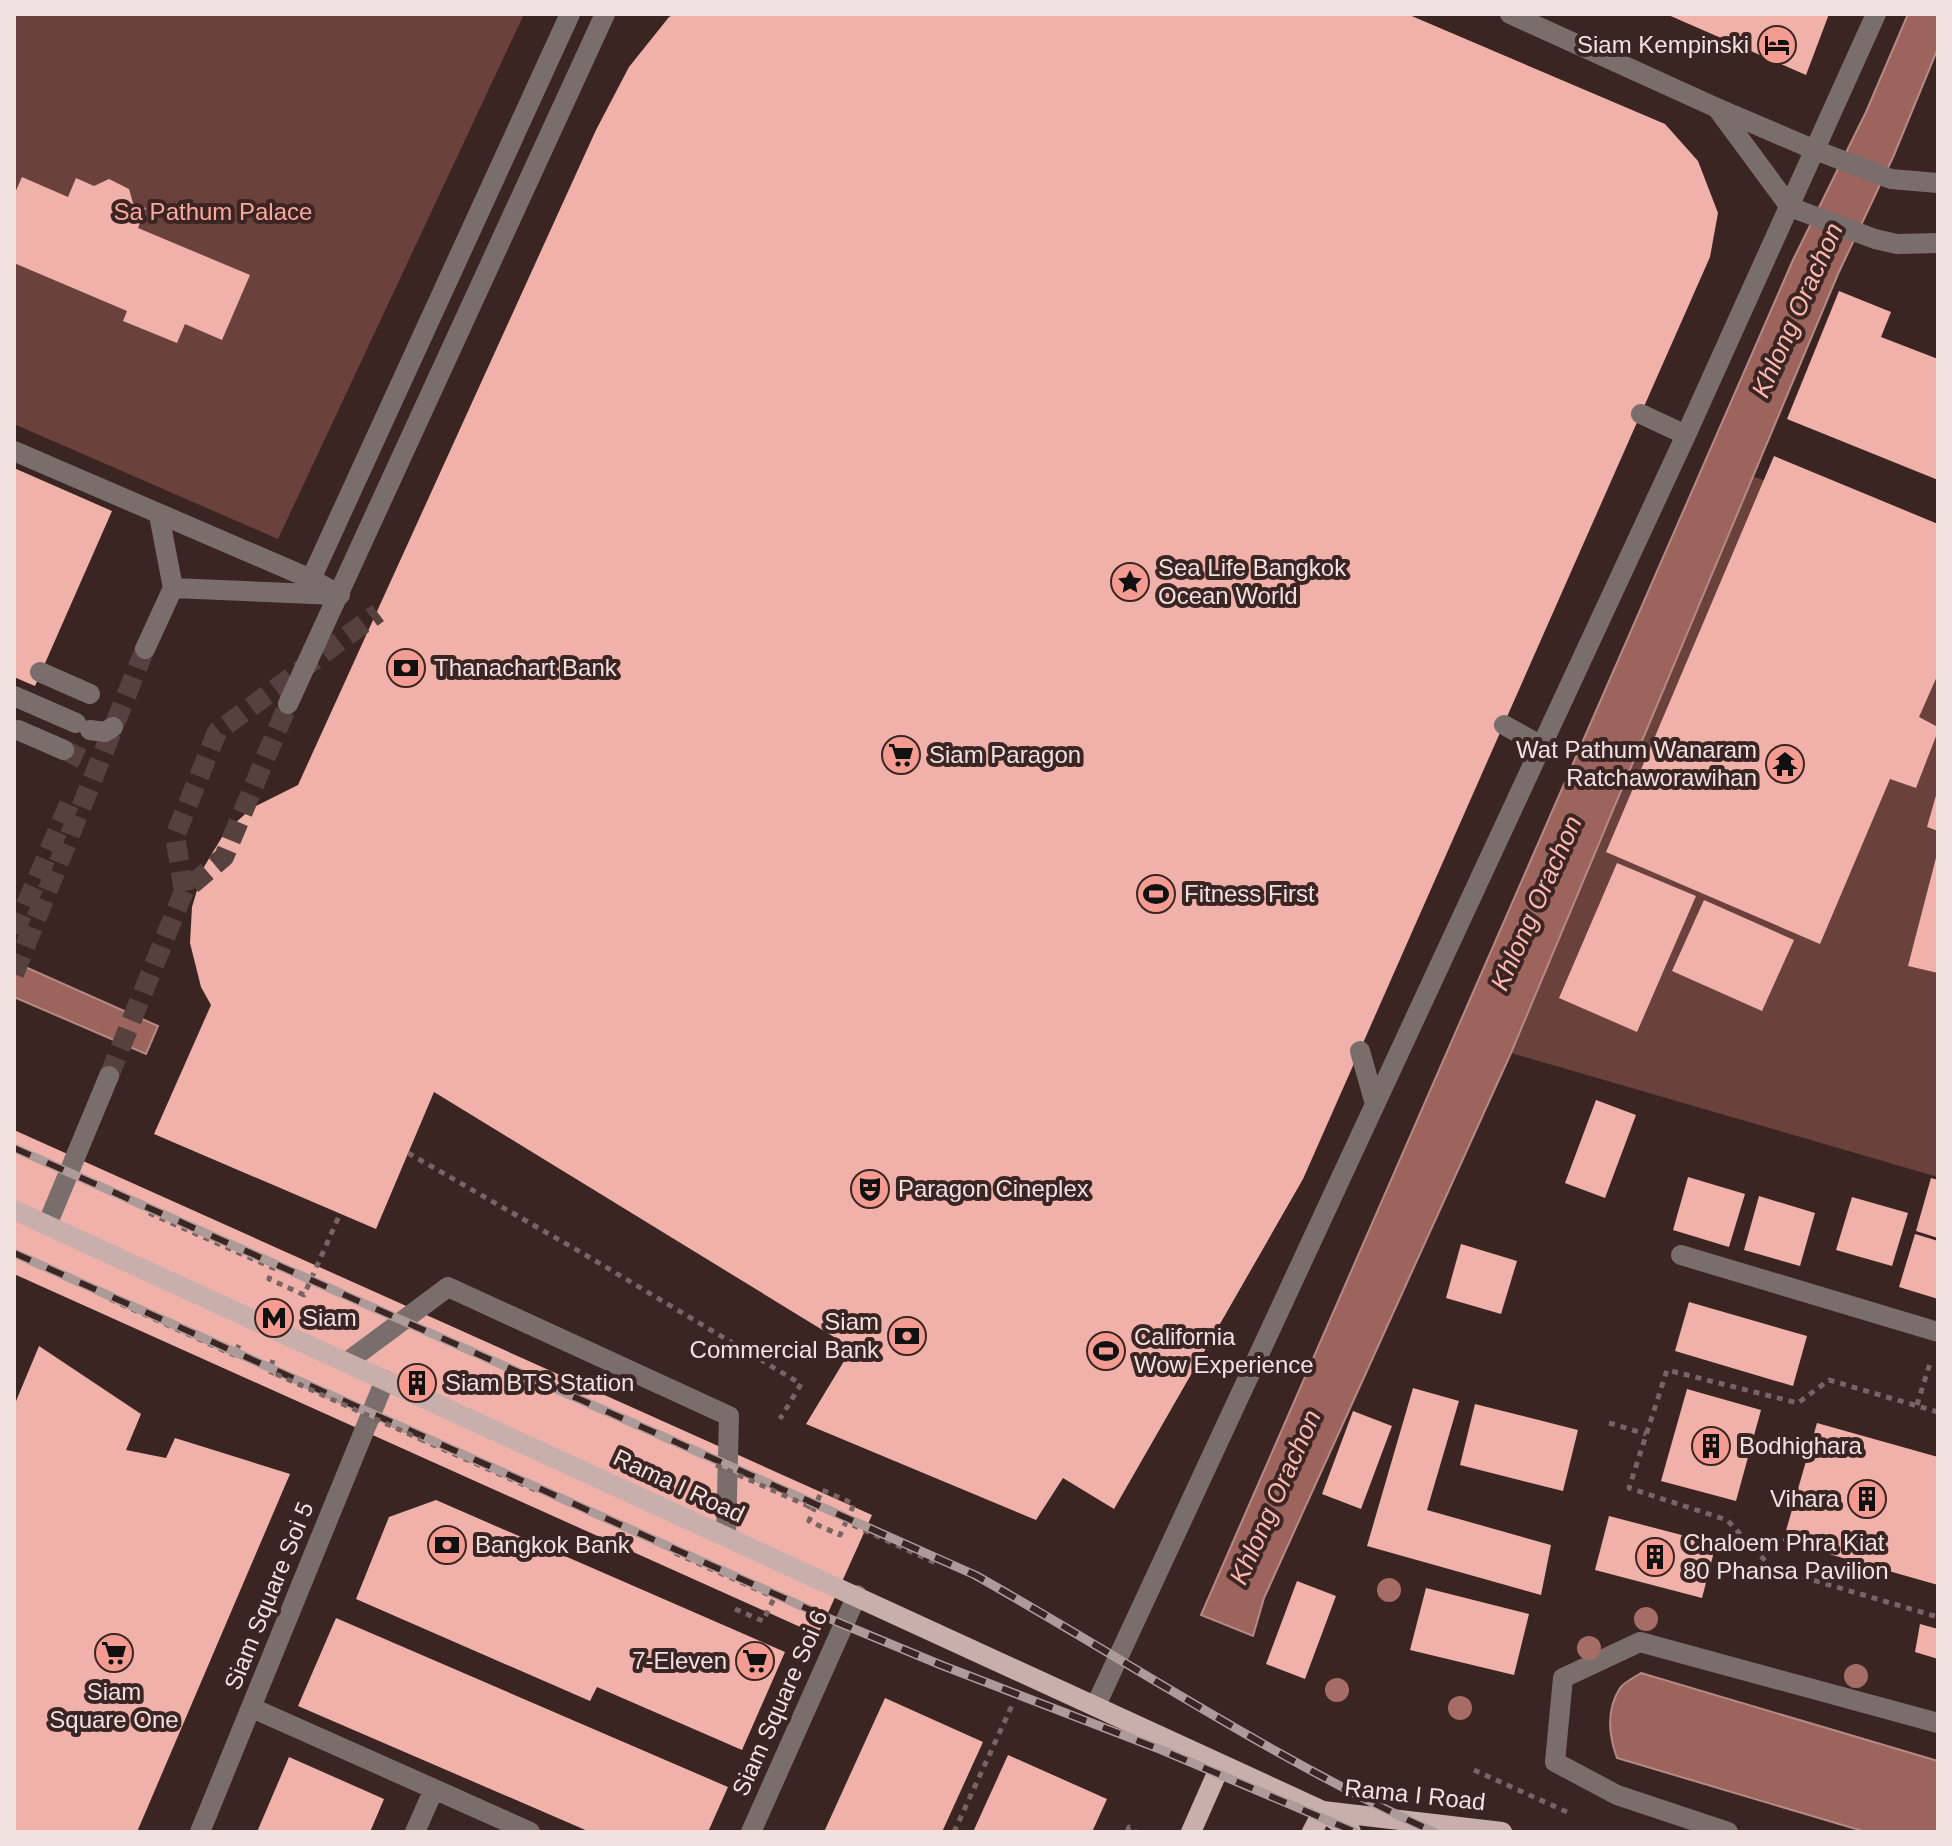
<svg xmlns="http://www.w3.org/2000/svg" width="1952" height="1846" font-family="Arial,sans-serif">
<rect width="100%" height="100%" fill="#3b2523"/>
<!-- green -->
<path fill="#6b413d" d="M14,14h510l-246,525 -264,-115z
M1752,476l186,66v635l-427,-124z"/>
<!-- water -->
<path fill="#9c645d" stroke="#b68a84" stroke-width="2" d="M1908,14h30v34l-44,107 -56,119 -327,779 -247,545 -11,38 -52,-21 592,-1355 73,-148z
M14,962l144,64 -12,28 -132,-57z
M1641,1673l297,88v71h-72l-249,-74c-8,-22 -11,-48 3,-70 4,-6 15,-11 21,-15z"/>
<!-- building -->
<path fill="#efb1a9" d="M675,14h732l258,110 33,37 20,52 -8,44 -407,922 -189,330 -51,-31 -27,42 -230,-96 46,-76 -418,-256 -58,137 -222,-95 57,-129 -10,-18 -11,-44 2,-36 12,-40 21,-35 27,-24 46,-23 298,-655 33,-63 40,-50z
M1666,14h163l-23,61z
M22,177l46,20 8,-19 18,8 15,-7 20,10 4,14 13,5 -8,20 112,47 -28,65 -37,-16 -8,19 -54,-22 4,-10 -113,-48v-68z
M1839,291l52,21 -10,25 57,22v121l-151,-61z
M1774,456l164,68v150l-19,43 19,10v4l-22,57 -26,-9 -70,165 -214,-92z
M14,468l98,43 -77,175 -21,-9z
M1937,792h1v39l-11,-4z
M1937,854h1v119l-30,-7z
M1617,863l79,33 -59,136 -78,-34z
M1704,900l90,40 -32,71 -90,-40z
M1596,1100l40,15 -31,83 -40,-15z
M14,1130l858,385 -54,120 -804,-361z
M1688,1177l57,17 -16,53 -56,-17z
M1931,1178l7,2v58l-22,-7z
M1759,1196l56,17 -15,53 -56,-16z
M1852,1197l56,16 -16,53 -56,-16z
M1915,1234l23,7v58l-39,-12z
M1461,1244l56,17 -16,53 -55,-16z
M1689,1302l118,34 -14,50 -118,-35z
M39,1346l102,68 -15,36 40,8 9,-20 115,36 -153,358h-123v-426z
M1413,1388l46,13 -32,109 124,35 -10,50 -174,-49z
M1687,1389l74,21 -25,91 -75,-20z
M1475,1404l103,26 -15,61 -103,-26z
M1353,1411l39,15 -31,83 -39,-15z
M1817,1423l121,34v128l-155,-44z
M436,1500l349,152 -43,98 -145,-63 -7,14 -234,-102 33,-82z
M1609,1516l107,28 -14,54 -107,-28z
M1297,1581l39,15 -31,83 -39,-15z
M1426,1588l103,26 -15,61 -104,-25z
M336,1618l392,169 -20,45h-118l-292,-126z
M1920,1624l18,5v30l-23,-7z
M885,1698l98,44 -41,90h-118z
M1008,1755l99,44 -15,33h-119z
M289,1757l95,42 -14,33h-113z"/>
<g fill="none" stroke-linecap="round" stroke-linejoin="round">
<!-- minor-tunnel -->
<path stroke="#56413f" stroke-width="20" stroke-dasharray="20 10" stroke-linecap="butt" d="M64,750l23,11
M184,891l-9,-55 42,-104 161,-119
M14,933l58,-136
M14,974l131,-325
M109,1076l75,-185 40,-34 64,-153"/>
<!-- path -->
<path stroke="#786462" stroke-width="5" stroke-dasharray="6 6" stroke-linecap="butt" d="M408,1153l181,104 212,127 -21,35
M149,1213l124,55 -4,11 35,16 36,-81
M110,1299l124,56 5,-10
M273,1360l-4,11 7,3
M1917,1405l14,-45
M1938,1412l-109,-32 -31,23 -131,-33 -38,118 98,32 45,48 166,49
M1609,1423l37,11
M420,1439l120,53
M806,1505l8,4
M846,1522l8,-18 -32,-14 -13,31 31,14 6,-13 94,43
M675,1553l99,44
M735,1609l28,12 13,-27
M1474,1770l93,42
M954,1832l60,-131
M1127,1832l2,-5 7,5"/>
<!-- minor -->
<path stroke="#7a6e6c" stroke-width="20" d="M1510,14l207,94 98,42 76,29 47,4
M1717,108l73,99 85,32 22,5 41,-1
M1641,414l45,21
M14,451l297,128 29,16
M159,515l14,73
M311,579l259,-565
M145,649l28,-61 163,7
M40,672l50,22
M14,696l62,27
M288,704l317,-690
M1504,725l38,21
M18,730l46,20
M90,730l15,2 8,-5
M1360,1051l15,53
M47,1225l62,-149
M1681,1255l257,77
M347,1362l101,-75 281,129 -3,120
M1096,1705l590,-1270 190,-421
M252,1708l182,81
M200,1832l185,-452
M415,1832l19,-43 96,43
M751,1832l106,-237
M1728,1832l-111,-37 -62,-33 8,-84 77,-36 298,81"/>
<!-- major -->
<path stroke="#c8afac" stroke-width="20" d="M14,1210l1309,601 28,21
M1323,1811l179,21
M1191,1832l30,-68
M1312,1832l11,-21"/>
<!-- rail casing -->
<g stroke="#ad9b99" stroke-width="9">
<path id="rail" d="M14,1148l961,427c153,86 300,185 459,257
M14,1253l821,368 106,44 221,85 193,82"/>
</g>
<!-- rail -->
<use href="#rail" stroke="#3b2523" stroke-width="6" stroke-dasharray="18" stroke-linecap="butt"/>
<!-- path-bridge -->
<path stroke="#786462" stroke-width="5" stroke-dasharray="6 6" stroke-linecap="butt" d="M276,1374l144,65
M716,1465l90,40"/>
</g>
<!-- trees -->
<g fill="#a66c66">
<circle cx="1708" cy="1443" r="12"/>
<circle cx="1389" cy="1590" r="12"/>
<circle cx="1646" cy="1619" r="12"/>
<circle cx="1589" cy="1648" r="12"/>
<circle cx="1856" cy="1676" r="12"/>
<circle cx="1337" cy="1690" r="12"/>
<circle cx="1460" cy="1708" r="12"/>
</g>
<!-- icons -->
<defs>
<g id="hotel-disc" transform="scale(2)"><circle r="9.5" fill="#f59c92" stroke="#3b2523"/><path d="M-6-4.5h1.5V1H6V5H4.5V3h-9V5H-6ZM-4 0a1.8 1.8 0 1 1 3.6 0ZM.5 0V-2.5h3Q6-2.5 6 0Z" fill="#111"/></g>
<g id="sight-disc" transform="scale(2)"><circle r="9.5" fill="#f59c92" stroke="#3b2523"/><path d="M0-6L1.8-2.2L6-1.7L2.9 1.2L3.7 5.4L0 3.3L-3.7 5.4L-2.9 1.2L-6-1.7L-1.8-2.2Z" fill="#111"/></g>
<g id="bank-disc" transform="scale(2)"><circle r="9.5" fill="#f59c92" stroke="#3b2523"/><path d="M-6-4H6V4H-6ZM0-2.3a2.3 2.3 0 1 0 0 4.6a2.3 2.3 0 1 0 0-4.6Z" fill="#111"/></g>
<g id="supermarket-disc" transform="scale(2)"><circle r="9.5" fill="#f59c92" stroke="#3b2523"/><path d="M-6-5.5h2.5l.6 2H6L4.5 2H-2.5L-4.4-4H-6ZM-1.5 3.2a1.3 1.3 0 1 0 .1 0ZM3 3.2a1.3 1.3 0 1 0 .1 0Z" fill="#111"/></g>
<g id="temple-disc" transform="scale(2)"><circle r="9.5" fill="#f59c92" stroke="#3b2523"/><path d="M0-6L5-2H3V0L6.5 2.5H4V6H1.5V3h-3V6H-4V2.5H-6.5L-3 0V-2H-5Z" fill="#111"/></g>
<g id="stadium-disc" transform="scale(2)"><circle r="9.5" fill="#f59c92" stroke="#3b2523"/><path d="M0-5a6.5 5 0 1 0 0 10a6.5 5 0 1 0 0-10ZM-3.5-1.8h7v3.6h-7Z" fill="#111"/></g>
<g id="theatre-disc" transform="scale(2)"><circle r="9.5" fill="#f59c92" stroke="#3b2523"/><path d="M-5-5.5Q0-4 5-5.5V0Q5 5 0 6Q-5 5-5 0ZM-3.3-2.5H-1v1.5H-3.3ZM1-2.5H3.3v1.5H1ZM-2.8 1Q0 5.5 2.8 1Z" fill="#111"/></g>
<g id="metro-disc" transform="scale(2)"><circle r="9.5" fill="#f59c92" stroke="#3b2523"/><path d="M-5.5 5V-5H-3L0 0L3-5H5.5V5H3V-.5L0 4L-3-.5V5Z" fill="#111"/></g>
<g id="building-disc" transform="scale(2)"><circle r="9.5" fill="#f59c92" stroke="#3b2523"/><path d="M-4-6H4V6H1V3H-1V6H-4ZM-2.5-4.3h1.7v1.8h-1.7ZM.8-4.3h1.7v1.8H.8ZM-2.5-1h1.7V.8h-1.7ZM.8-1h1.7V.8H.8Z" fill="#111"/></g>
</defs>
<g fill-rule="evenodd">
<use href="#hotel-disc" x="1777" y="45"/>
<use href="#sight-disc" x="1130" y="582"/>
<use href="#bank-disc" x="406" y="668"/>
<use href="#supermarket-disc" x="901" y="755"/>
<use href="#temple-disc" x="1785" y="764"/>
<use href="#stadium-disc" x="1156" y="894"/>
<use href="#theatre-disc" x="870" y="1189"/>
<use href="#metro-disc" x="274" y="1318"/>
<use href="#bank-disc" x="907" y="1336"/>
<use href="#stadium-disc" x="1106" y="1351"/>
<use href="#building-disc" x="417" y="1383"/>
<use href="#building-disc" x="1711" y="1446"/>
<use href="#building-disc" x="1867" y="1499"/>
<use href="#bank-disc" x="447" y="1545"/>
<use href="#building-disc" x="1655" y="1557"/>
<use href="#supermarket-disc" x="114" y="1653"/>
<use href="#supermarket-disc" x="755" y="1661"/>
</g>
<g text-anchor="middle" stroke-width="8" stroke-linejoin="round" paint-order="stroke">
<!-- poi labels -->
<g font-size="24" fill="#f1e1df" stroke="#3b2523" text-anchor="start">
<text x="1749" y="53" text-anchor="end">Siam Kempinski</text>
<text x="1158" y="576">Sea Life Bangkok<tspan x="1158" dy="28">Ocean World</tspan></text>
<text x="434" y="676">Thanachart Bank</text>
<text x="1757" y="758" text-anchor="end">Wat Pathum Wanaram<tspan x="1757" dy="28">Ratchaworawihan</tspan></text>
<text x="929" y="763">Siam Paragon</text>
<text x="1184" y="902">Fitness First</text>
<text x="898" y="1197">Paragon Cineplex</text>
<text x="302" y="1326">Siam</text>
<text x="879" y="1330" text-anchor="end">Siam<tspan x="879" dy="28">Commercial Bank</tspan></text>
<text x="1134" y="1345">California<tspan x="1134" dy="28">Wow Experience</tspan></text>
<text x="445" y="1391">Siam BTS Station</text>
<text x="1739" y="1454">Bodhighara</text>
<text x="1839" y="1507" text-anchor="end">Vihara</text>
<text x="1683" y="1551">Chaloem Phra Kiat<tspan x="1683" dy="28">80 Phansa Pavilion</tspan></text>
<text x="475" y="1553">Bangkok Bank</text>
<text x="727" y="1669" text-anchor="end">7-Eleven</text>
<text x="114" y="1700" text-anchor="middle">Siam<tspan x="114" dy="28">Square One</tspan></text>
</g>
<!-- park labels -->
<g font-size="24" fill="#fda79d" stroke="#3b2523">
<text x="213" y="220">Sa Pathum Palace</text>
</g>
<!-- street labels -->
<g font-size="24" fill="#f1e1df" stroke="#3b2523">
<text transform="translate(679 1486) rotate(25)" y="8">Rama I Road</text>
<text transform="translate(269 1596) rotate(-68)" y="8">Siam Square Soi 5</text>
<text transform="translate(780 1703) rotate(-66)" y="8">Siam Square Soi 6</text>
<text transform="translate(1415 1795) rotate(6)" y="8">Rama I Road</text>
</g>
<!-- water labels -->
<g font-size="26" font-style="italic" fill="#ffb8b0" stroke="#3b2523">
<text transform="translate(1797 310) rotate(-66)" y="9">Khlong Orachon</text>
<text transform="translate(1536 903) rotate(-66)" y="9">Khlong Orachon</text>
<text transform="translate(1275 1497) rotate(-66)" y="9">Khlong Orachon</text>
</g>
</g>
<!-- border -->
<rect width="1952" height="1846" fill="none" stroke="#f1e1df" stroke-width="32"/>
</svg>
